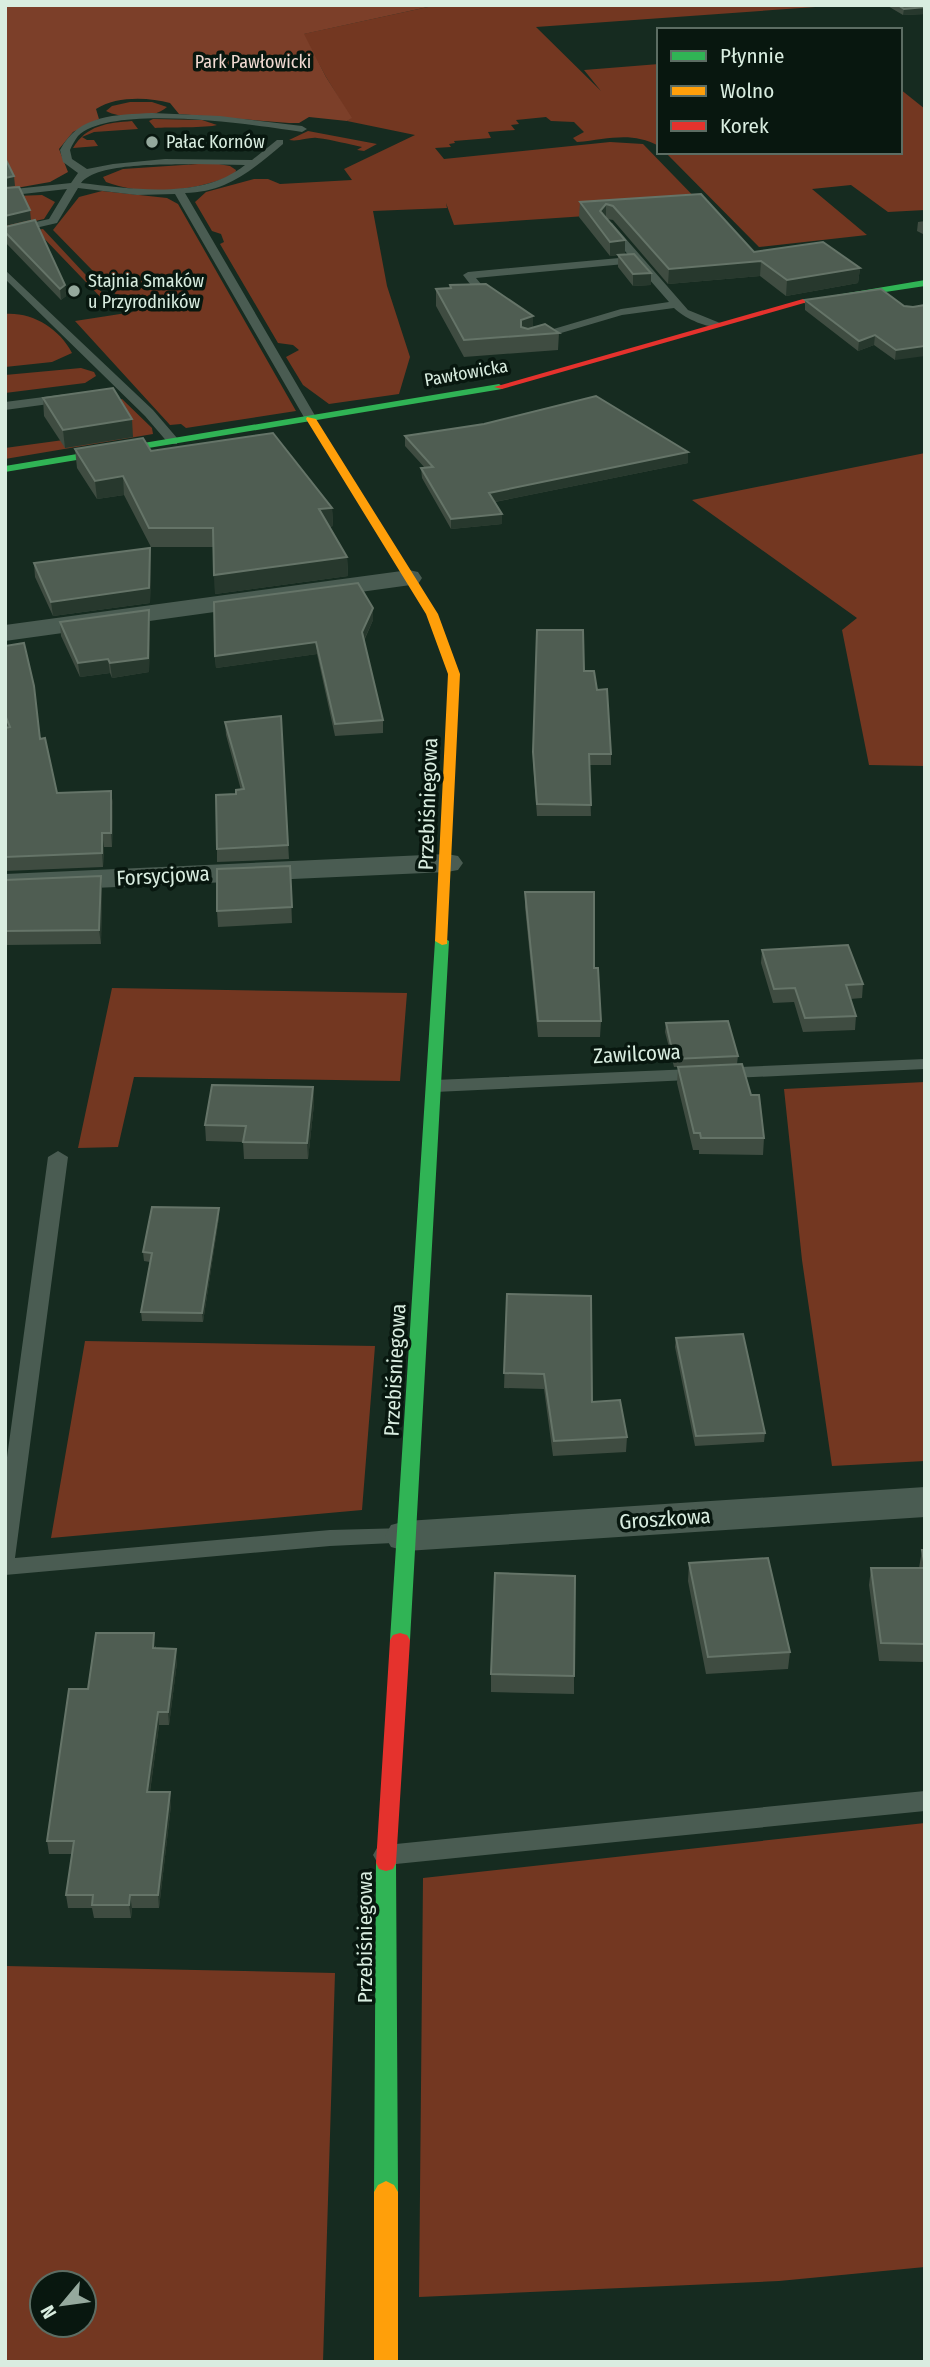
<svg xmlns="http://www.w3.org/2000/svg" width="930" height="2367" font-family="'Fira Sans Condensed',sans-serif">
<rect width="100%" height="100%" fill="#162b20"/>
<!-- green -->
<path fill="#733721" fill-rule="evenodd" d="M437,5h407l-308,22 65,64 -17,-21 75,-6v82c-28,-15 -50,-7 -82,-4l-4,-4 11,-6 -10,-10 -23,-1 -5,-4 -30,3 3,4 -8,1 4,5 -27,2 3,6 -37,3 1,2 -6,1 2,3 -16,1 9,11 166,-17 33,2 62,64 -251,17 -8,-22 1,5 -74,3 14,75 23,71 -11,37 -70,10 -26,-19 -17,-28 13,-7 -6,-5 -15,-2 -58,-99 4,-2 -3,-8 -9,-3 -17,-29 11,-10 48,-13h14l12,5 72,-4 -8,-11 71,-34 -68,-14 4,-3 -25,-41 -23,-43z
M900,89l25,20v101l-37,2 -37,-27 -39,4 55,46 -108,12 -94,-95h235z
M130,102h22l15,5c-13,12 -46,12 -61,4l6,-5z
M153,119l49,1 15,5c-9,3 -49,2 -62,3l-6,-7z
M132,121l6,8 -44,3 -12,5 5,3h7l4,6 -25,2c14,-23 34,-25 59,-27z
M308,131l69,13 -13,7 -7,-1 5,-3c-15,-3 -28,-7 -45,-9 -9,-1 -18,4 -28,2z
M213,163l17,3 6,4 -1,4c-38,17 -90,23 -129,8l-3,-5 20,-8z
M102,191l65,7 11,6 118,207 -110,17 -5,-4 -11,1 -95,-104 58,-9 -80,-82 26,-33z
M42,195l13,7 -11,17 -39,9v-24l11,-8z
M43,229l69,74 -5,1 -71,-74z
M5,314c27,-2 54,14 67,39l-20,9 -47,5z
M81,368l13,4 2,4 -11,7 -80,10v-18z
M122,399l30,29 1,6 -148,25v-11l124,-17 -34,-28z
M925,453v313l-56,-1 -27,-135 15,-12 -165,-118z
M112,988l295,5 -7,88 -266,-4 -16,70 -40,1z
M925,1082v379l-93,5 -30,-206 -18,-171z
M85,1341l290,5 -13,164 -311,28z
M925,1823v444l-146,14 -360,16 4,-419z
M5,1966l330,7 -12,389h-318zM42,2283h42v42h-42z"/>
<!-- forest -->
<path fill="#7c3f29" d="M5,5h432l-133,29 22,43 26,41 -5,3 -38,-4 -10,6h-10l-110,-9 -9,-11c-22,-6 -54,-7 -74,6l3,10 -26,13 -14,17 9,23 -18,10 -45,8z"/>
<g fill="none" stroke-linecap="round" stroke-linejoin="round">
<!-- lane -->
<path fill="#4a5c52" fill-rule="evenodd" d="M152,113l68,3 82,10 5,3 -5,3c-46,-7 -190,-29 -224,4 -3,4 -6,9 -8,14l2,9 15,10 26,-5 52,-5 87,1 25,-20h6v4c-30,25 -55,48 -98,49l132,226 -2,3 -10,-3 -130,-225 -38,1 -59,-7 -21,35 -52,12v-6l44,-10 18,-30 -62,7v-6l66,-7 7,-10 -15,-11 -3,-12c19,-36 56,-35 92,-37zM194,164l51,1c-44,35 -111,24 -164,18 16,-21 87,-18 113,-19z
M608,222l4,1 76,87 32,13v4c-14,1 -36,-9 -46,-19l-52,7 -88,26 -6,-3 2,-2 91,-27 48,-7 -34,-39 -159,15 15,18 -6,3 -4,-1 -18,-23 5,-3 162,-15 -27,-32z
M5,270l148,140 24,28v6h-8l-24,-28 -140,-137z
M67,394l6,4 -2,3 -66,9v-8z
M925,1059v10l-490,23 -9,-6 9,-6z
M58,1151l10,6 -53,401 315,-28 76,-2 8,2 3,6 -3,6 -84,4 -325,29v-103l43,-315z
M925,1791v20l-539,54 -9,-3 -4,-7 4,-7 9,-3z"/>
<!-- street -->
<path fill="#4a5c52" fill-rule="evenodd" d="M409,570l9,2 4,6 -4,6 -413,57v-16z
M447,854l11,2 5,7 -5,7 -11,2 -442,20v-18z
M925,1487v30l-519,34 -15,-4 -6,-11 6,-11 15,-4z"/>
<!-- fast -->
<path fill="#30b455" fill-rule="evenodd" d="M925,280v6l-119,18 -5,-3z
M499,384l5,3 -2,2 -497,83v-6z
M442,937l7,4 -39,699 -3,5 -7,2 -7,-2 -3,-5 45,-699z
M386,1855l7,2 3,6 2,329 -4,7 -8,4 -8,-4 -4,-7 2,-329 3,-6z"/>
<!-- slow -->
<path fill="#ff9f0a" fill-rule="evenodd" d="M307,417l9,2 122,195 22,60 -13,270 -5,1 -7,-4 13,-267 -22,-60 -120,-195z
M386,2181l8,4 4,7v170h-24v-170l4,-7z"/>
<!-- jam -->
<path fill="#e5322d" fill-rule="evenodd" d="M803,299l8,2 -309,88 -8,-2z
M400,1633l7,2 3,5 -14,223 -3,6 -7,2 -7,-2 -3,-6 14,-223 3,-5z"/>
</g>
<!-- wall -->
<path fill="#3f4c41" d="M886,5h39v9l-22,1z
M701,194l53,58 106,16 -2,15 -72,13 -26,-20 -92,8 -55,-64 -6,-1 18,36 26,18v12l-18,1 -15,-19v-12l-8,1 -31,-39 1,-15z
M925,221v14l-8,-4 1,-9z
M5,227l60,58 1,11 -5,4 -56,-58z
M450,285l83,43 26,5 -1,17 -94,7 -28,-51v-17l14,-1z
M805,300l99,6 9,1 -18,53 -21,-15 -16,6 -53,-41z
M43,398l90,39 -68,11 -21,-32z
M405,436l283,27 -193,39 7,22 -51,5 -29,-51 -1,-10h4l-20,-22z
M75,449l76,2 181,57 1,18 -4,1 18,30 1,19 -133,18 -1,-47h-63l-27,-52 -27,4 -20,-31z
M150,548l1,14 -1,41 -97,13 -18,-39 -1,-14z
M373,608v12l-9,21 19,79v13l-48,3 -18,-82 -101,14 -1,-12z
M60,622l90,2 -1,48 -37,6 -2,-5 -30,4 -19,-41z
M537,630l47,41 13,19 14,64v11h-22l2,51h-54l-4,-53z
M5,646l35,93 17,54 54,-2 2,14 -1,42h-8l-1,20 -98,4v-143l1,-1 -1,-3z
M281,716l8,143 -72,3v-13l19,-55 5,-4 -15,-55 -1,-13z
M290,866l2,57 -74,4 -1,-16z
M101,876l1,14 -1,54 -96,1v-65z
M525,892l69,76 7,53 -1,16h-62l-13,-130z
M762,950l101,34 -1,14 -12,1 6,17 -1,14 -52,2 -9,-30 -21,1 -12,-40z
M666,1023l72,33 -1,8 27,74 -1,17 -64,-1v-4h-6l-16,-67 1,-16h-4l-9,-35z
M313,1087l1,17 -6,55h-64l-1,-17 -37,-1 -1,-16z
M219,1208v9l-16,105 -61,-1 -1,-9 9,-50 -6,-1 -1,-9z
M507,1294l85,108 35,35 -1,15 -73,4 -9,-67 -40,-1z
M676,1338l89,95 -1,9 -69,4 -20,-99z
M922,1550h3v112l-46,-1 -10,-76 2,-17h48z
M689,1563l101,89 -2,17 -82,5 -18,-93z
M156,1646v2l21,14 -8,63h-10l-9,67 21,13 -12,103h-27l-1,10h-37l-2,-10h-24l-2,-13 6,-41h-23l-2,-13 41,-152z
M491,1674l83,2v18l-83,-2z"/>
<!-- shaded-wall -->
<path fill="#27382d" d="M925,7v7l-22,1 1,-6z
M14,176l1,10 -10,2v-10z
M606,204v15l-6,-8z
M30,210l1,10 -26,6v-10z
M625,240v15l-15,1v-14z
M761,261l-1,15 -92,8 1,-15z
M860,268l-2,15 -72,13 1,-16z
M651,273v12l-18,1v-12z
M65,285l1,11 -5,4 -1,-11z
M533,316v17l-12,3v-16z
M875,335l-1,10 -16,6 1,-10z
M925,346v10l-30,4 1,-10z
M132,419l1,18 -68,11 -2,-18z
M688,452v11l-199,40v-10z
M123,476l1,19 -27,4 -2,-18z
M332,508l1,18 -13,2 -1,-19z
M502,514v10l-51,5v-10z
M150,548l1,14 -1,41 -97,13 -2,-14z
M347,557l1,19 -133,18 -1,-19z
M373,608v12l-11,24v-12z
M149,610l1,14 -1,48 -37,6 -2,-15z
M316,642l1,12 -101,14 -1,-12z
M108,659l2,14 -30,4 -2,-14z
M111,791l2,14 -1,42 -1,-14z
M102,833l2,14 -1,20 -1,-14z
M101,876l1,14 -1,54 -2,-14z
M313,1087l1,17 -6,55 -1,-16z
M219,1208v9l-16,105 -1,-9z
M176,1649l1,13 -8,63 -1,-13z
M158,1712l1,13 -11,80 -1,-13z
M170,1792l1,13 -12,103 -1,-13z
M130,1895l2,13 -1,10 -2,-13z"/>
<!-- building -->
<path fill="#4f5d52" stroke="#657468" stroke-width="2" d="M898,5h27v2l-21,2z
M5,158l9,18 -9,2z
M19,187l11,23 -25,6v-28z
M701,194l53,58 69,-10 37,26 -73,12 -26,-19 -92,8 -56,-63 -7,-2 -6,7 25,29 -15,2 -30,-40z
M35,220l30,65 -5,4 -55,-57v-5z
M634,254l17,19 -18,1 -15,-19z
M486,284l47,32 -12,4v7l7,2 17,-5 14,9 -95,7 -28,-51 15,-1 -1,-3z
M881,289l23,17 9,1 12,-2v41l-29,4 -21,-15 -16,6 -54,-41z
M113,388l19,31 -69,11 -20,-32z
M596,396l92,56 -199,41 13,21 -51,5 -30,-51 12,-1 -28,-31 79,-12z
M273,433l59,75 -13,1 28,48 -133,18 -1,-47h-64l-26,-52 -28,5 -20,-32 68,-11 8,13z
M150,548l-1,40 -98,14 -17,-39z
M358,583l15,25 -11,24 21,88 -48,4 -19,-82 -101,14 -1,-54z
M149,610l-1,48 -38,5 -2,-4 -30,4 -18,-41z
M537,630h46l1,41h10l3,19 10,-1 4,65h-22l2,51 -54,-1 -4,-52z
M24,643l10,43 6,53 5,-1 12,55 54,-2v42h-9v20l-97,4v-129l5,-1 -5,-12v-69z
M281,716l7,129 -71,4 -1,-54 20,-1v-4l8,-1 -19,-67z
M290,866l2,41 -75,4v-42z
M101,876l-2,54 -94,1v-51z
M525,892h69v76h4l3,53h-63z
M848,945l15,39 -17,1 10,31 -51,2 -10,-30 -21,1 -12,-39z
M728,1021l10,35 -64,3 -8,-36z
M742,1064l9,31h8l5,43h-63l-1,-5h-6l-16,-66z
M212,1085l101,2 -6,56 -64,-1 3,-16 -41,-1z
M152,1207l67,1 -17,105 -61,-1 11,-59 -9,-1z
M507,1294l84,2 1,106 28,-2 7,37 -73,4 -10,-67 -40,-1z
M743,1334l22,99 -69,3 -20,-98z
M922,1550h3v94l-44,-1 -10,-75h54z
M768,1558l22,94 -82,5 -19,-94z
M495,1573l80,3 -1,100 -83,-2z
M96,1633h58l-1,15 23,1 -8,63h-10l-11,80h23l-12,103h-28l-1,10h-37l1,-10h-27l8,-54h-27l22,-152h19z"/>
<!-- markers -->
<g fill="#95a99d" stroke="#08170f" stroke-width="2.5">
<circle cx="152" cy="142" r="7"/>
<circle cx="74" cy="291" r="7"/>
</g>
<g text-anchor="middle" stroke-width="7" stroke-linejoin="round" paint-order="stroke">
<!-- far-park labels -->
<g font-size="18" fill="#f1dad2" stroke="#08170f">
<text x="253" y="68">Park Pawłowicki</text>
</g>
<!-- far-poi labels -->
<g font-size="18" fill="#d9ede0" stroke="#08170f" text-anchor="start">
<text x="166" y="148">Pałac Kornów</text>
<text x="88" y="287">Stajnia Smaków<tspan x="88" dy="21">u Przyrodników</tspan></text>
</g>
<!-- far-street labels -->
<g font-size="18" fill="#d9ede0" stroke="#08170f">
<text transform="translate(466 373) rotate(-10)" y="6">Pawłowicka</text>
</g>
<!-- street labels -->
<g font-size="21" fill="#d9ede0" stroke="#08170f">
<text transform="translate(428 804) rotate(-88)" y="7">Przebiśniegowa</text>
<text transform="translate(163 876) rotate(-3)" y="7">Forsycjowa</text>
<text transform="translate(637 1054) rotate(-3)" y="7">Zawilcowa</text>
<text transform="translate(395 1370) rotate(-87)" y="7">Przebiśniegowa</text>
<text transform="translate(665 1519) rotate(-4)" y="7">Groszkowa</text>
<text transform="translate(365 1937) rotate(-90)" y="7">Przebiśniegowa</text>
</g>
</g>
<!-- border -->
<rect width="930" height="2367" fill="none" stroke="#d9ede0" stroke-width="14"/>
<!-- legend -->
<rect x="657" y="28" width="245" height="126" fill="#08170f" stroke="#5c6d63" stroke-width="2"/>
<rect x="671" y="51" width="35" height="10" fill="#30b455" stroke="#5c6d63" stroke-width="2"/>
<text x="720" y="63" font-size="21" fill="#d9ede0">Płynnie</text>
<rect x="671" y="86" width="35" height="10" fill="#ff9f0a" stroke="#5c6d63" stroke-width="2"/>
<text x="720" y="98" font-size="21" fill="#d9ede0">Wolno</text>
<rect x="671" y="121" width="35" height="10" fill="#e5322d" stroke="#5c6d63" stroke-width="2"/>
<text x="720" y="133" font-size="21" fill="#d9ede0">Korek</text>
<!-- north arrow -->
<g transform="translate(63 2304) rotate(241)"><circle r="33" fill="#08170f" stroke="#5c6d63" stroke-width="2"/>
<path d="M0-5L12 26L0 18L-12 26Z" fill="#95a99d"/>
<text y="-10" font-size="19" font-weight="bold" text-anchor="middle" fill="#d9ede0">N</text>
</g>
</svg>
